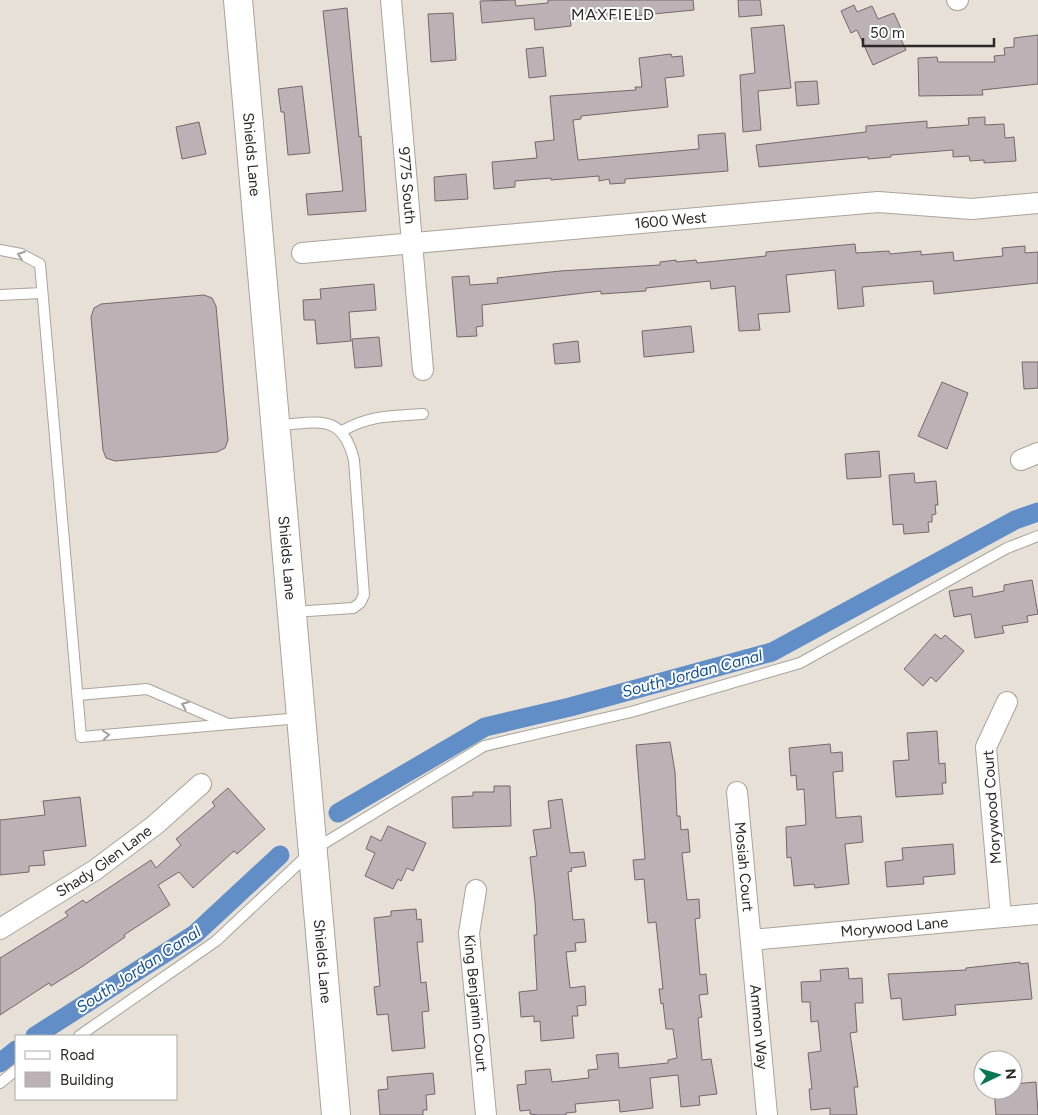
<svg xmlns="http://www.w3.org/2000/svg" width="1038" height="1115" font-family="Figtree,sans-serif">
<rect width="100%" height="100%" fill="#e6e0d6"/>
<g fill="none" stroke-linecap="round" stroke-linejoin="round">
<!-- canal -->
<path stroke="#628ec7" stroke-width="19" d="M338,813l147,-86 85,-20 202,-55 243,-132 23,-8
M35,1036l160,-102 85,-79
M0,1063l16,-13"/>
</g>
<!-- building -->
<path fill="#bcb1b5" stroke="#73686c" d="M515,0l1,6 32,-3v-3h145l1,10 -91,9 -1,-7 -32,3 1,11 -36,4 -1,-12 -52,5 -2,-22z
M738,0h22l2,15 -23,2z
M854,5l3,7 15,-6 6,13 16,-6 8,18 -4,2 8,17 -33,15 -16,-35 -6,3 -10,-22z
M347,8l12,129 2,-1 5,75 -58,4 -2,-21 37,-3 -20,-180z
M453,13l3,47 -25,2 -3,-48z
M784,25l7,63 -33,3 3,39 -18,2 -3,-57 15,-2 -4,-45z
M1038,35v49l-56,6 1,5 -64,1 -1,-38 19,-1 1,5h57l-1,-6 11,-1 -1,-7 10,-1v-9z
M543,47l3,29 -17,2 -3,-29z
M671,54l1,3 10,-1 2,20 -19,2 3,29 -87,9v3l-8,1 5,40 121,-11 -1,-14 27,-2 3,38 -103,8v4l-15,1 -1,-5 -10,2v-5l-48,4v-2l-36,3v6l-21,2 -2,-27 45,-4 -2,-16 19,-2 -4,-44 86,-6 -1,-3h7l-3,-29z
M817,81l2,23 -22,2 -2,-24z
M302,86l8,67 -22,2 -4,-43h-3l-3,-23z
M985,117v8l19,-1 1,14 9,-1 2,24 -32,2v-3l-14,1 -1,-5 -16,1v-7l-62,5v2l-23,2v-2l-109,10 -3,-22 110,-13v-6l61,-5v7l42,-3 -1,-7z
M199,122l7,32 -24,5 -6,-32z
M466,174l2,25 -33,2 -1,-24z
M855,244l1,9 33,-2 1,3 31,-3v4l32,-3 1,9 49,-5 -1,-8 23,-2v7l13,-1v31l-104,11 -1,-13 -71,6 2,19 -26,3 -3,-39 -49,5 4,37 -32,2 2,16 -21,1 -4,-45 -24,3 -1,-8 -64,7v3l-45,3v-3l-119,14 1,21 -7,1 1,9 -20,1 -5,-60 17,-1 1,9 28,-2 -1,-5 63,-7 100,-6v-3l16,-2v2l20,-2 1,3 69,-7v-4z
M374,284l2,26 -27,2 2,29 -34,3 -2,-24h-11l-1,-20 18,-1 -1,-10z
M204,295l8,3 4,8 12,134 -3,8 -8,4 -102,9 -9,-3 -3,-8 -12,-133 3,-9 7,-4z
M691,326l3,26 -50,5 -2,-26z
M379,337l3,29 -27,2 -3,-29z
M578,341l2,21 -25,2 -2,-20z
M1022,362h16v26l-14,1z
M942,382l26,11 -21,56 -29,-13z
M879,451l2,26 -34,2 -2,-25z
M914,473l1,10 21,-2 2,24h-3l1,9 -4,1v7h-4l1,10 -25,2 -1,-10 -10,1 -4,-50z
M1032,580l6,34 -11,2 1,6 -26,4 2,7 -29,5 -4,-24 -17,3 -5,-26 23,-4 1,10 31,-6v-6z
M935,634l6,5 4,-4 19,16 -28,31 -5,-5 -8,9 -19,-17z
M937,731l2,33 6,-1 1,20h-4l1,11 -47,3 -3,-36 16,-1 -2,-27z
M670,742l5,30 2,44h3l1,14 7,-1 2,23 -8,1 5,47 12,-1 1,19 -5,1 5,56 6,-1 2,20 -9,1 3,22 -4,1 3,31 1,11 9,-1 6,35 -18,2 1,9 -19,2 -3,-32 -28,3 3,30 -33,4 -1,-12 -44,4 1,8 -10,1v2h-28l-8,-1v-4l-10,1 -3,-26 9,-1 -1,-13 25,-2 2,13 37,-4 -1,-8 10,-1 -2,-14 22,-2 1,15 49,-5v-3l9,-2 -4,-29h-7l-3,-26 -2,1 -2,-15h4l-7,-67 -8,1 -4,-44 -9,1 -2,-20 12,-1 -9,-114z
M830,744l1,9 11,-1 1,19 -10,1 3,46 25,-2 2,26 -18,2 4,40 -34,4 -1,-4 -20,2 -3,-29 -4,1 -1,-31 20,-2 -2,-36 -7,1 -1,-15 -5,1 -2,-28z
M494,786h16l1,40 -58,2 -1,-31 21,-1v-4h21z
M228,788l37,41 -28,25 -3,-3 -41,37 -14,-16 -21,13 12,20 -46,30 1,2 -42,29 -32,20 -2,-3 -49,32v-57l68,-42 -3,-4 18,-12 3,3 65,-43 5,8 25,-23 -5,-6 39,-33 -3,-4z
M80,797l6,49 -43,5 2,14 -16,1v6l-29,3v-55l45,-5 -2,-14z
M562,799l8,54 14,-1 2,14 -15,2 1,3 -4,1 5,48 11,-1 2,23 -11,1 1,8 -10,1 4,36 15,-2 1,19 -9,1 1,10h-6l2,22 -33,3 -1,-20 -6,1v-6l-13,1 -2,-25 18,-2 -3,-55h3l-2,-33 -5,-45 7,-1 -4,-26 18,-2 -3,-27z
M388,826l38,17 -13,28 -6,-3 -6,13 -3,-2 -5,10 -28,-13 10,-23 -9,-4 5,-13 10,5z
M953,844l2,30 -32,3 1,7 -37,3 -2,-25 18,-2 -1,-12z
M416,909l1,11 4,-1 2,23h-6l4,41 5,-1 3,29 -7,1 3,36 -33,3 -4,-37 -11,1 -3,-28 6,-1 -6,-68 17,-2v-5z
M1020,962v2l8,-1 4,36 -77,6 1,10 -53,5 -2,-22 -10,1 -3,-25 78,-4v-2z
M848,968l1,11 13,-1 1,25h-8l2,29 -7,1 8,54h-4l3,28h-27v-7l-19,2 -2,-21h3l-4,-36 13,-2 -3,-30 -7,1 -1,-20h-8l-1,-20 20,-1 -1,-11z
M433,1073l2,21 -9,1 1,15h-4v5h-43l-2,-25 10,-1 -1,-12z
M1036,1082l2,33h-42l-2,-25h19v-6z"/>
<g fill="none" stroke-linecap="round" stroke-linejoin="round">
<!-- lane casing -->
<g stroke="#aaa39b" stroke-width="12">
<path id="lane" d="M0,250l21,4 19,10 41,473 219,-19
M0,295l42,-2
M277,425c41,-2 65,-13 77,35l10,135 -4,8 -7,5 -60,4
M342,431c28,-16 50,-15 81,-17
M78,695l69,-6 79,34
M79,1036l137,-95 97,-91 171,-104 147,-34 169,-49 207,-115 31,-12
M0,1083l16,-13"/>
</g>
<!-- street casing -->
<g stroke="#aaa39b" stroke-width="22">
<g id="street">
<path id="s1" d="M391,0l32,370"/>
<path d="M957,0h1"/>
<path id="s2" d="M302,253l576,-51 94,7 66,-6"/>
<path d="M1021,460l17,-7"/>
<path id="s3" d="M737,792l30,323"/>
<path id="s4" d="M476,890l-7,43 17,182"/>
<path d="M1001,917l-15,-170 21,-45"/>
<path id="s5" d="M0,929l95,-59 60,-45 46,-41"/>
<path id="s6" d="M751,940l287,-26"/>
</g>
</g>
<!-- secondary casing -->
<g stroke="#aaa39b" stroke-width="30">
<g id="secondary">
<path id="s7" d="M238,0l98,1115"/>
</g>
</g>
<!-- lane -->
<use href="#lane" stroke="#fff" stroke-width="10"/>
<!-- street -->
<use href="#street" stroke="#fff" stroke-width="20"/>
<!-- secondary -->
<use href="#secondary" stroke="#fff" stroke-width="28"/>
</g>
<!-- one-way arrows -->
<defs><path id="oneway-chevron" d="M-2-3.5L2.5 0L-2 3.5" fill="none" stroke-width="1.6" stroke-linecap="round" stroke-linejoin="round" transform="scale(1.25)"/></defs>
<g stroke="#a09f9d">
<use href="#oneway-chevron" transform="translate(21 255) rotate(-160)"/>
<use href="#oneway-chevron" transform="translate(185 705) rotate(-157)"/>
<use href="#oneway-chevron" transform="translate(106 735) rotate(-5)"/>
</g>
<g text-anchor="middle" stroke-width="4" stroke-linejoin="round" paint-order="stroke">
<!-- street labels -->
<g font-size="15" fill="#2c2a26" stroke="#fff">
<text dy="5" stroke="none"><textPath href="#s7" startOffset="155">Shields Lane</textPath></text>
<text dy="5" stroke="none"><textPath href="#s1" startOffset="186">9775 South</textPath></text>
<text dy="5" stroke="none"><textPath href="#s2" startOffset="370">1600 West</textPath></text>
<text dy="5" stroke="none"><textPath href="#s7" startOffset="560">Shields Lane</textPath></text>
<text transform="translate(992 807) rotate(-94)" y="5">Morywood Court</text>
<text dy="5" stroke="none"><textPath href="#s5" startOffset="124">Shady Glen Lane</textPath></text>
<text dy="5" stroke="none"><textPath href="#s3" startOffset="75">Mosiah Court</textPath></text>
<text dy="5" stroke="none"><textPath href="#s6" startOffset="144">Morywood Lane</textPath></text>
<text dy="5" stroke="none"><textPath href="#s7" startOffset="965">Shields Lane</textPath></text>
<text dy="5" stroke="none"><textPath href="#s4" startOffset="114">King Benjamin Court</textPath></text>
<text dy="5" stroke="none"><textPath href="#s3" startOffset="236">Ammon Way</textPath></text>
</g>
<!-- neighbourhood labels -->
<g font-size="16" letter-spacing="1" fill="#2c2a26" stroke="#fff">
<text x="613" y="20">MAXFIELD</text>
</g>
<!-- water labels -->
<g font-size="16" font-style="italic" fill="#114f94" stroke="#fff">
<text transform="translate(692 673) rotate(-15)" y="6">South Jordan Canal</text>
<text transform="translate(138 969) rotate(-33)" y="6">South Jordan Canal</text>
</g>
</g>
<!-- legend -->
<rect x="15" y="1035" width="162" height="65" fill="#ffffff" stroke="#abaaa8"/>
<rect x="25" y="1051" width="25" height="8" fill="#ffffff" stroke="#abaaa8"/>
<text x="60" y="1060" font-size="15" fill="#2c2a26">Road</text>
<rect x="25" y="1072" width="25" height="15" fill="#bcb1b5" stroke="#abaaa8"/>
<text x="60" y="1085" font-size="15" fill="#2c2a26">Building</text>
<!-- north arrow -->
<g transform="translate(998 1075) rotate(85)"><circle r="24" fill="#ffffff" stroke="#abaaa8"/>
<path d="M0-4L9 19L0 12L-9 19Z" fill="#097751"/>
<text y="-8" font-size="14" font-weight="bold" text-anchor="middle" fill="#2c2a26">N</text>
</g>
<!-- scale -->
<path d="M863 38v8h131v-8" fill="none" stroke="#2c2a26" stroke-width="2.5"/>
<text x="870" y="38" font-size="15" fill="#2c2a26" stroke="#ffffff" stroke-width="4" paint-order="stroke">50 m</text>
</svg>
